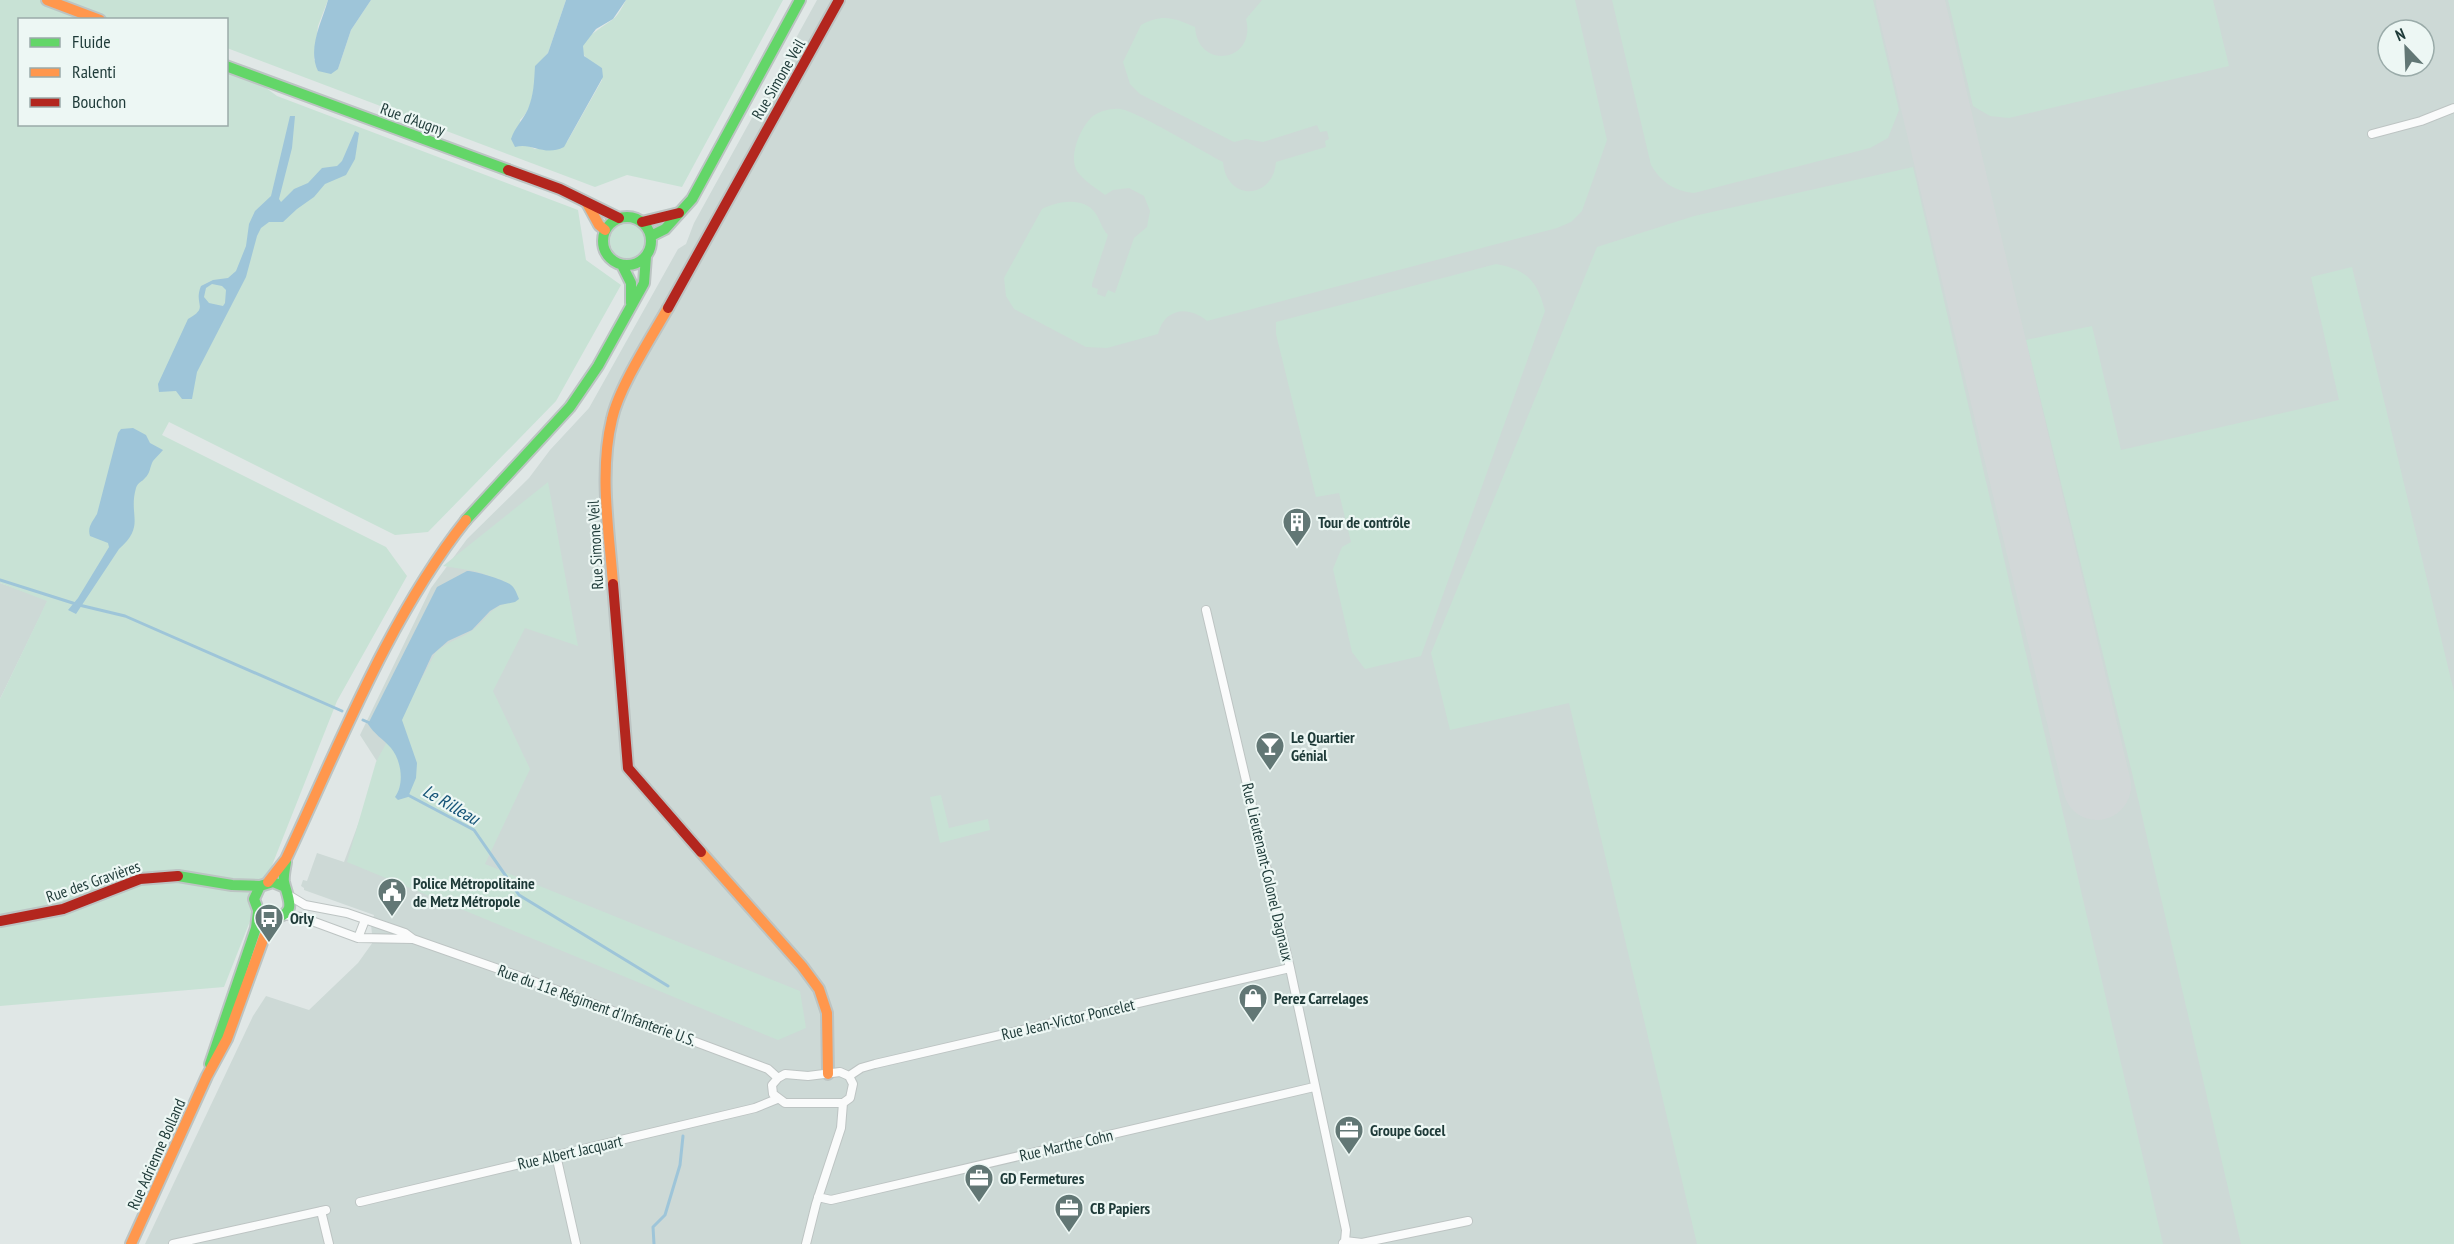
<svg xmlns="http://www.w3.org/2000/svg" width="2454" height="1244" font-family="'PT Sans Narrow',sans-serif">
<rect width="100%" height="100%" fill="#e0e7e6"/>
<!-- built -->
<path fill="#cdd9d6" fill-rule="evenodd" d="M817,0h1637v1244h-2309l108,-228 13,-20 43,14 49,-47 15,-21 -2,-17 3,-10 -70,-25v-2l-3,-2 2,-6 4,1 10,-28 27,9 36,-96 -20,-31 71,-147 36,-49 62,-61 21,-28 39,-42 89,-159 8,-5 8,-21zM2388,30h36v36h-36z
M0,583l48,17 -48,99z"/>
<!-- green -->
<path fill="#c8e2d5" d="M0,0h328l-10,26 -4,34 24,9 13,-39 20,-30h195l-18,53c-20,20 -8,49 -28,67l4,24 11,5 32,-7 35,-62v-12c-40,-19 -11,-33 10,-48 7,-5 10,-13 14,-20h157l-101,187 -55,-12 -32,12 -368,-139 -1,-28h-206v104h206l1,-65 50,37 301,114 8,50 35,25 -65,116 -128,131 -33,3 -226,-113 -7,13 224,112 21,29 -70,125 -113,286 -224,19v-307l47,-98 -47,-18z
M1262,0h313l32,140 -25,71 -11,11 -14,6 -350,93c-18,-16 -43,-13 -49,13l-51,14 -21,-1 -72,-38 -8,-13 -2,-18 38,-69c15,-8 43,-13 54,5 5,8 6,15 12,21l-16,49v3l6,2 -1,5 8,3 3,-7 7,3 19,-55 13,-11 3,-16 -6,-15 -15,-8 -16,2 -8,5c-9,-7 -21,-14 -28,-24 -9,-15 4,-45 16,-55 7,-5 18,-8 27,-7 15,1 85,44 103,53 3,39 50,39 53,0l50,-15 -1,-6 4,-2 -2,-8 -7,1 -3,-7 -54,17 -17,-3 -12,3 -94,-48 -10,-10 -7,-22 18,-37c21,-12 34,-7 54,2 3,44 62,35 51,-8z
M1612,0h261l26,110 -11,28 -18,10 -176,45c-20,-2 -33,-11 -43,-28z
M1948,0h265l16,66 -220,52 -19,-2 -17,-10z
M1913,167l250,1077h-466l-128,-541 -119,27 -19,-77 166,-406 97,-31z
M610 241a17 17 0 1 1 34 0a17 17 0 1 1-34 0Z
M1496,264c31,6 41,16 49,47l-124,345 -56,13 -13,-17 -19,-83 9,-22 9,-5 -12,-49 -23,4 -40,-163v-12z
M2352,267l102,425v552h-213l-108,-467 -107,-437 66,-14 29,124 218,-50 -28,-123z
M548,482l30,164 -53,-18 -32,63 37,78 -45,95 315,127 6,37 -28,12 -431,-178 29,-100 60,-110c13,-12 25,-13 37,-22 15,-12 16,-22 37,-28l-6,-21 -29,-10 -32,-5z
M941,795l8,33 39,-9 2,11 -50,13 -10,-46z"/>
<!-- water -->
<path fill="#9ec5d9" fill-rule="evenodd" d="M328,0h43l-20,30 -13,39 -7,5 -13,-3c-11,-23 4,-49 10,-71z
M566,0h60l-13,19 -17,10 -13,17 1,10 18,12 1,9 -39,70c-20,10 -32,-5 -49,0l-4,-8c4,-12 12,-19 17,-30 6,-15 6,-27 7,-43l13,-13z
M290,116h5l-3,32 -13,51 2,3 13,-13 14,-6 14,-15 15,-2 5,-5 13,-30 4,2 -4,26 -9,16 -21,9 -11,13 -17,12 -14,13h-14l-8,6 -4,8 -11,41 -49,95 -5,27h-10l-6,-8 -17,1 -1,-8 30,-65c22,-12 5,-14 13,-33l12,-6 15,-2 8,-7 10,-25 3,-22 6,-13 16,-15zM212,284l10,2 4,4 -1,13 -2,3 -14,-3 -5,-6 2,-9z
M133,428l13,7 4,8 13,7c-3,4 -7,7 -10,11 -3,5 -3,13 -8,17 -3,4 -7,4 -9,10 -8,28 10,37 -17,61l-43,65 -8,-4 10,-12 31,-51 -1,-4 -18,-7c-3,-9 3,-15 7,-22l21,-81 3,-4z
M467,571c8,0 38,9 44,14 4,3 6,9 8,14l-4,3 -15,3 -10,6 -18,19 -24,11 -16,14 -30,65 15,43 -1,15 -8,19 -10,3 -3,-3c10,-14 6,-37 -4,-49 -8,-9 -17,-14 -23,-24l69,-137z"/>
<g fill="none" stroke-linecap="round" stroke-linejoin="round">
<!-- stream -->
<path stroke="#9ec5d9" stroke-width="3" d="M0,580l79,25 46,11 217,95
M363,720l9,4
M406,794l68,36 45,65 149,91
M654,1244l-1,-17 12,-12 15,-50 3,-29"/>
<!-- runway -->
<path stroke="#d2d8d8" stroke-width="68" d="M1910,0l187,786"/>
<!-- street casing -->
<g stroke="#bdc4c3" stroke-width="10">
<path id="street" d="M2372,134l49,-13 33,-13
M1206,610l84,358 56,262 -1,11
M290,896l15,9 42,8 58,20 8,6 114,40 233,87 8,3 10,9
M282,915l19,2 57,21 55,1
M358,938l7,-18
M840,1072l9,4 4,8 -3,14 -7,5h-58l-12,-9 -1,-9 6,-7 7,-4 23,2z
M849,1076l12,-8 14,-4 415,-96
M556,1155l20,89
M818,1197l13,3 483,-113
M360,1202l395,-94 22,-9
M321,1211l8,33
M1343,1243l2,-2 17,2 106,-22
M173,1244l153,-34
M806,1244l10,-40 25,-76 2,-25"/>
</g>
<!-- fast casing -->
<g stroke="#bcc4c3" stroke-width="14">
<path id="fast" d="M226,66l282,104
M603 241a24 24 0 1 1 48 0a24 24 0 1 1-48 0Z
M651,236l14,-7 27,-30 108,-199
M622,265l9,18v20
M466,520l104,-113 28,-41 46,-83 2,-27
M178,876l54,9 28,1
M285,887l-12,-5 -13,4 -6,13 4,11 15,8c26,-4 14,-21 11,-36 -1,-6 1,-13 2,-20
M210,1064l46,-136 2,-16"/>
</g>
<!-- slow casing -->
<g stroke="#bcc4c3" stroke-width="14">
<path id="slow" d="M47,0l53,20
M587,203l12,22 6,5
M613,584c-4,-54 -14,-112 -1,-165 7,-32 39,-81 56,-111
M701,852l101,114 17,23 8,24 1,61
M268,882l18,-23c53,-113 103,-242 180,-339
M131,1244l76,-168 20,-37 37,-102 10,-19"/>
</g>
<!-- jam casing -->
<g stroke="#bcc4c3" stroke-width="14">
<path id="jam" d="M508,170l52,19 59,29
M642,222l37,-9
M668,308l171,-308
M613,584l15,184 73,84
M0,921l63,-12 77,-30 38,-3"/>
</g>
<!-- street -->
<use href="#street" stroke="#fafbfb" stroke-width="8"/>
<!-- fast -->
<use href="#fast" stroke="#63d668" stroke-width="10"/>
<!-- slow -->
<use href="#slow" stroke="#ff974d" stroke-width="10"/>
<!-- jam -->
<use href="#jam" stroke="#b3261e" stroke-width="10"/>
</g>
<!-- icons -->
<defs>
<g id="building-pin" transform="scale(1.5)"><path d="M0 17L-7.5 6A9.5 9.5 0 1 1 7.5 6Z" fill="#627775" stroke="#edf7f4"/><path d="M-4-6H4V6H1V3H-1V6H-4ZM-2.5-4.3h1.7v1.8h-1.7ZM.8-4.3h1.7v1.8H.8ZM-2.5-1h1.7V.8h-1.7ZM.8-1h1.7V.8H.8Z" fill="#fff"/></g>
<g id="bar-pin" transform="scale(1.5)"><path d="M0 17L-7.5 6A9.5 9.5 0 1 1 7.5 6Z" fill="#627775" stroke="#edf7f4"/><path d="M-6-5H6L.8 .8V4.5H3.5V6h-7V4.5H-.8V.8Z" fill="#fff"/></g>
<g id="civic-pin" transform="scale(1.5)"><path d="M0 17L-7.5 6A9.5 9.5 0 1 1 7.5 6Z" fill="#627775" stroke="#edf7f4"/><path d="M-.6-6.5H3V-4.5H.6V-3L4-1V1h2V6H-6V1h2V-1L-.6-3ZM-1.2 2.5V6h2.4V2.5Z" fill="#fff"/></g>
<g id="bus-pin" transform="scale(1.5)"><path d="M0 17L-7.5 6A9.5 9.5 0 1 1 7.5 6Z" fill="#627775" stroke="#edf7f4"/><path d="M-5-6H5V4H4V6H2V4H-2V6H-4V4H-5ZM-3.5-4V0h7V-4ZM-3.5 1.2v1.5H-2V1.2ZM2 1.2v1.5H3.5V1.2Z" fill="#fff"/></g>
<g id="shop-pin" transform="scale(1.5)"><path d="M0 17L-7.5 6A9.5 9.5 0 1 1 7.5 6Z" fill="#627775" stroke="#edf7f4"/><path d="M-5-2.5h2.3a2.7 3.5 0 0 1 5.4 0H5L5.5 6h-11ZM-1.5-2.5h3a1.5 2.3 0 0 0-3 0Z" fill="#fff"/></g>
<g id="office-pin" transform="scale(1.5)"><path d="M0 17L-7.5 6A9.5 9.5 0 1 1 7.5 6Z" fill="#627775" stroke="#edf7f4"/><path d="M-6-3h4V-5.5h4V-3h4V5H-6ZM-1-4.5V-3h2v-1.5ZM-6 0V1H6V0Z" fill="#fff"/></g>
</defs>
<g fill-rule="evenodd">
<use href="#building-pin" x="1297" y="522"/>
<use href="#bar-pin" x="1270" y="746"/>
<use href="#civic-pin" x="392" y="892"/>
<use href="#bus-pin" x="269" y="918"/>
<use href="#shop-pin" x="1253" y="998"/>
<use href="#office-pin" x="1349" y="1130"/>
<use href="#office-pin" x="979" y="1178"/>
<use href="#office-pin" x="1069" y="1208"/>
</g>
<g text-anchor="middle" stroke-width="4.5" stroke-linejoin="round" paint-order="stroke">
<!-- street labels -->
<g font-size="16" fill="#1e3a38" stroke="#edf7f4">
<text transform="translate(778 79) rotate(-60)" y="6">Rue Simone Veil</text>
<text transform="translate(413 119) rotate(20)" y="6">Rue d'Augny</text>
<text transform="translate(595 545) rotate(-93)" y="6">Rue Simone Veil</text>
<text transform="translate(1268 872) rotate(77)" y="6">Rue Lieutenant-Colonel Dagnaux</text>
<text transform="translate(93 881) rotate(-19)" y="6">Rue des Gravières</text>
<text transform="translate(597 1005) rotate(20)" y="6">Rue du 11e Régiment d'Infanterie U.S.</text>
<text transform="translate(1068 1019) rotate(-13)" y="6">Rue Jean-Victor Poncelet</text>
<text transform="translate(1066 1145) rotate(-13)" y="6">Rue Marthe Cohn</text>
<text transform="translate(570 1152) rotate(-13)" y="6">Rue Albert Jacquart</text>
<text transform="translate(156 1154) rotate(-66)" y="6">Rue Adrienne Bolland</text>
</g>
<!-- poi labels -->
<g font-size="16" font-weight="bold" fill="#1e3a38" stroke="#edf7f4" text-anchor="start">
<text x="1318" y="528">Tour de contrôle</text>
<text x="1291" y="743">Le Quartier<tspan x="1291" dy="18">Génial</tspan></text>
<text x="413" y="889">Police Métropolitaine<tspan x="413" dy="18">de Metz Métropole</tspan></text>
<text x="290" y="924">Orly</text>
<text x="1274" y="1004">Perez Carrelages</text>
<text x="1370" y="1136">Groupe Gocel</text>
<text x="1000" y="1184">GD Fermetures</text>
<text x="1090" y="1214">CB Papiers</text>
</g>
<!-- water labels -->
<g font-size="18" font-style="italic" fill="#165478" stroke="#edf7f4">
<text transform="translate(451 805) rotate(30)" y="6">Le Rilleau</text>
</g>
</g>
<!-- legend -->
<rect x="18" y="18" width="210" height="108" fill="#edf7f4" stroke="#9aaba9" stroke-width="1.5"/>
<rect x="30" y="38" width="30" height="9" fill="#63d668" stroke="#9aaba9" stroke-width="1.5"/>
<text x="72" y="48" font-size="18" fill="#1e3a38">Fluide</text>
<rect x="30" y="68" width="30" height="9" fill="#ff974d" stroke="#9aaba9" stroke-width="1.5"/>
<text x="72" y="78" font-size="18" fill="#1e3a38">Ralenti</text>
<rect x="30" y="98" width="30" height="9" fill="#b3261e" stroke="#9aaba9" stroke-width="1.5"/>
<text x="72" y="108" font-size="18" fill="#1e3a38">Bouchon</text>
<!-- north arrow -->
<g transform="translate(2406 48) rotate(337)"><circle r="28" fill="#edf7f4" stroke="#9aaba9" stroke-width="1.5"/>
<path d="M0-4.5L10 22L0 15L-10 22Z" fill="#627775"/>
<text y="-9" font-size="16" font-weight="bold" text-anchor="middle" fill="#1e3a38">N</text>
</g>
</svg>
